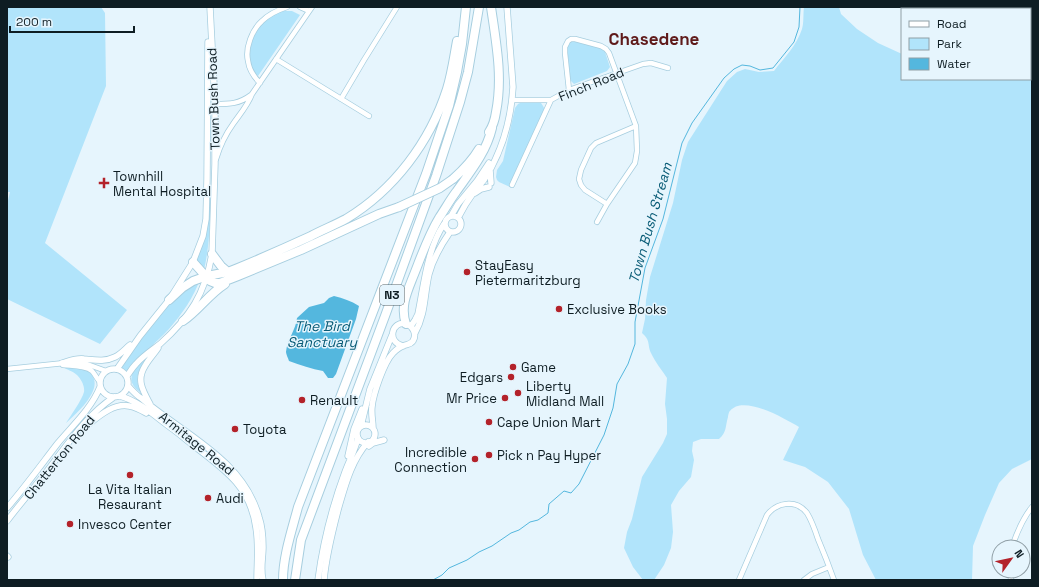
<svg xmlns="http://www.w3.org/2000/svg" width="1039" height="587" font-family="'Space Grotesk',sans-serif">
<rect width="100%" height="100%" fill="#e6f5fd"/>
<!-- green -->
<path fill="#b1e4fb" d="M7,7h94l4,6 1,73 -61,157 82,67 -27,34 -93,-45v-94l3,-13h-3z
M804,7h35l2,7 16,15 21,14 24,11v25h128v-70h-23l-1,-2h26v452l-20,10 -13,14 -14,32 -12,31 -1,34h-96l-13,-25 -14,-46 -21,-27 -23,-15 -22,-7 16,-33c-14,-8 -56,-33 -69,-16 -1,0 -2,5 -2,6 -3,10 -1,15 -9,22h-18l-8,3 -1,9 2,9 -3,17 -12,14 -8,14 2,27 -2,16 -7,17 -10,15h-11l-10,-13 -9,-19 3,-16 5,-13 10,-42 21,-34 4,-9v-15l-2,-15 2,-26c-5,-8 -12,-16 -16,-25 -4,-9 0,-12 -9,-20l3,-14 1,-19 4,-23 23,-74 9,-43 6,-18 39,-61 10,-9 8,-3 14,3 15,-1c10,-13 23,-26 28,-42 2,-6 1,-15 2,-22z
M282,11h10l8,4 -42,61 -5,-5 -3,-11v-10l2,-10 4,-11 13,-13z
M572,40l32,9 6,18 -3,4 -33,13 -4,-4 -3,-36z
M522,102l19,1 2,3 2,4 -33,78 -13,-6 -2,-2 -1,-3 1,-7 6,-9 12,-53 3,-4z
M211,193c-1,27 -1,51 -7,77l-9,-8 11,-34z
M200,279c-6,18 -18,35 -31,50 -14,15 -30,27 -42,42l-7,-4 38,-51 20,-25z
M150,353c-10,13 -17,24 -9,40 -21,-15 -3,-27 9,-40z
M63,367c6,0 13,-1 19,1 3,1 8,4 10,7 11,15 -15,38 -26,48 5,-8 16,-23 18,-31 1,-6 -3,-13 -7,-17 -4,-4 -10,-5 -14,-8z"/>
<!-- water -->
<path fill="#54b7de" d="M334,296c9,2 17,5 25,10l-3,13 -20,55 -3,4h-5l-5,-7c-11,-2 -23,-6 -34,-10 -1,-3 -3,-7 -3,-9 1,-13 10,-22 11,-34l12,-11 15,-4 5,-5z"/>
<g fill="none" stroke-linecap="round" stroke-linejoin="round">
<!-- stream -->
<path stroke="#54b7de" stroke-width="1" d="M433,580l9,-5 7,-7 18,-8 12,-8 13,-6 19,-13 8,-3 11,-8 8,-2 10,-7 1,-9 15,-13 7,2 8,-9 25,-49 9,-27 4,-24 11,-20 7,-20v-22l10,-54 18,-49 19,-76 10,-20 32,-45 10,-9 8,-4 8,1 10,4 13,-2 21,-26 5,-15 1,-20"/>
<!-- minor casing -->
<g stroke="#a7cedf" stroke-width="6">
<path id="minor" d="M300,7l9,4
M276,59l93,57
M260,83c-6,-6 -11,-14 -12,-22 -3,-13 4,-31 14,-40 7,-7 16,-11 25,-14
M569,90l-4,-37v-6l3,-6 3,-2h4l26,7 5,3 3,4 27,73 1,25 -2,12 -28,41 -10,18
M341,99l23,-39 33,-53
M512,100h39l18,-10 74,-26 8,-1 17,5
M215,104c15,0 24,0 36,-9
M216,159c4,-13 9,-24 17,-35 7,-10 15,-19 19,-30l60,-87
M512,185l39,-85
M607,204l-22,-14 -4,-5 -2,-6 2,-9 10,-22 5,-5 40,-17
M63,365c9,1 22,0 29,6 3,3 5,8 8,11
M7,369l67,-7 10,1 22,8
M1012,547c4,-12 12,-30 20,-40
M1010,571l1,9
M739,580l28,-65c10,-13 29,-16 40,-2 5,8 8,17 11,26 6,14 11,27 16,41
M804,580l8,-6 17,-7"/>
</g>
<!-- tertiary casing -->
<g stroke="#a7cedf" stroke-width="7">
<path id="tertiary" d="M490,170l1,13
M475,193l6,-4 8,-2
M445 224a8 8 0 1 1 16 0a8 8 0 1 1-16 0Z
M451,216l7,-12 19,-23 12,-18
M458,218c5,-10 10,-18 16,-26 3,-5 7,-8 10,-12 18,-28 27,-60 29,-93l-6,-80
M411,326l4,-6 3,-6c6,-29 9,-65 26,-90
M415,333c11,-20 9,-38 14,-59 4,-15 12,-29 21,-42
M62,363c7,-2 14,-5 22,-4 11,1 21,3 31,-2 6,-3 10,-8 15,-12
M100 383a14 14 0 1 1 28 0a14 14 0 1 1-28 0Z
M117,369l23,-33 29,-36 24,-38 10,-26 3,-17 1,-40 1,-137
M127,376c3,-4 5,-8 9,-12 7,-8 16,-14 24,-20 30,-27 45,-50 52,-90l3,-90v-60l-5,-97
M128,386c4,4 8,9 13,12 42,36 102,61 118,119 3,9 4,20 4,30 0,11 -3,22 0,33
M120,396c21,6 37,22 54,34 8,6 16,13 24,19 29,22 53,40 58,79 3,17 1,35 1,52
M150,404c-7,-13 -14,-24 -5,-38 4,-7 9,-12 13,-18
M357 434a9 9 0 1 1 18 0a9 9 0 1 1-18 0Z
M361,426l9,-37 22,-54
M85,427c12,-9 27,-24 44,-21 6,1 12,4 17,7
M373,428c0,-7 -2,-14 -1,-21 1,-12 12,-45 21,-54 2,-2 6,-6 10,-7 4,-2 7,-1 10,-5 4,-7 0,-15 -7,-17 -14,-4 -20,18 -3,22
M369,446l4,-3 11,-3
M348,456l6,-27 8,-20
M7,508c18,-21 34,-43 51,-65 15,-18 33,-34 42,-56
M7,521c12,-16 25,-31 37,-46 22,-28 40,-58 70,-78
M7,556l1,1
M318,580c5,-37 14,-73 27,-108 4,-11 10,-22 13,-34
M324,580c2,-24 8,-47 14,-70 7,-24 13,-49 30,-68"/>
</g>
<!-- motorway casing -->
<g stroke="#a7cedf" stroke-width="10">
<path id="motorway" d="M489,132c4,-6 6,-13 7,-20 7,-35 0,-70 -5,-105
M453,179c10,-9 19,-18 26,-30
M212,254l9,12 7,6
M193,262l17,19 5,2h5l18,-7 63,-26 78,-36 20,-7
M169,300l13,-12 11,-7 14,-5 21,-4 10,-4c24,-10 49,-21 73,-32 11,-6 24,-11 35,-17 48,-29 84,-77 101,-130 5,-16 7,-32 10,-48
M183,321c16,-11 26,-27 42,-37
M406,324c-6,-17 1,-32 7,-47 8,-20 15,-41 26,-59 6,-9 11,-18 17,-26 14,-20 30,-39 36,-64
M283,580c0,-24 9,-50 15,-73l128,-333 23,-68 8,-34 5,-28 4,-37
M295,580l6,-40 84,-224 51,-140 24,-74 8,-30 11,-65"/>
</g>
<!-- minor -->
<use href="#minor" stroke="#fff" stroke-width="4.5"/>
<!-- tertiary -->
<use href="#tertiary" stroke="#fff" stroke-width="5.5"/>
<!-- motorway -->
<use href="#motorway" stroke="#fff" stroke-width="8"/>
<!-- motorway-bridge casing -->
<g stroke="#a7cedf" stroke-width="10" stroke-linecap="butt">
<path id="motorway-bridge" d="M399,207l41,-19 13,-9"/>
</g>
<!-- motorway-bridge -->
<use href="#motorway-bridge" stroke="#fff" stroke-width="8"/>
</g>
<!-- markers -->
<g fill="#b3222a" stroke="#e6f5fd" stroke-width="1.5">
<path d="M102 177h4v4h4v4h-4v4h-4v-4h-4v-4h4z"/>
<circle cx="467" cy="272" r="4"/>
<circle cx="559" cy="309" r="4"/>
<circle cx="513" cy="367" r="4"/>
<circle cx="511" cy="377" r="4"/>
<circle cx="518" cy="393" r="4"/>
<circle cx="505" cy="398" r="4"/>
<circle cx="302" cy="400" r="4"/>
<circle cx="489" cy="422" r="4"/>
<circle cx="235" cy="429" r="4"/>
<circle cx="489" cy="455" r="4"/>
<circle cx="475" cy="459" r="4"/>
<circle cx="130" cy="475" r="4"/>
<circle cx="208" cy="498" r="4"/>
<circle cx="70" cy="524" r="4"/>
</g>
<g text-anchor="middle" stroke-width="3" stroke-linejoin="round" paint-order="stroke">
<!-- shield labels -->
<rect fill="#e6f5fd" stroke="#4f5e64" stroke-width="1" x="380" y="285" width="24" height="20" rx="3"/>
<g font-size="12" font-weight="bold" fill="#0e1d23">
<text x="392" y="299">N3</text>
</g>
<!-- street labels -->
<g font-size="13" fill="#0e1d23" stroke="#e6f5fd">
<text transform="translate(591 84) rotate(-22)" y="5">Finch Road</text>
<text transform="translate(213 99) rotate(-92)" y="5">Town Bush Road</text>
<text transform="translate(197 443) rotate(39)" y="5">Armitage Road</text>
<text transform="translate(59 457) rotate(-51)" y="5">Chatterton Road</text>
</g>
<!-- poi labels -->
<g font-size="13" fill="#0e1d23" stroke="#e6f5fd" text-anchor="start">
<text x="113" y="181">Townhill<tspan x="113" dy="15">Mental Hospital</tspan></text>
<text x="475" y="270">StayEasy<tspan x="475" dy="15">Pietermaritzburg</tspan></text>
<text x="567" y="314">Exclusive Books</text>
<text x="521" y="372">Game</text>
<text x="503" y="382" text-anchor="end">Edgars</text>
<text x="526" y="391">Liberty<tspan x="526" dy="15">Midland Mall</tspan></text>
<text x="497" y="403" text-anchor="end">Mr Price</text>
<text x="310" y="405">Renault</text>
<text x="497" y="427">Cape Union Mart</text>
<text x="243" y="434">Toyota</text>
<text x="467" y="457" text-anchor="end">Incredible<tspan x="467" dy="15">Connection</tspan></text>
<text x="497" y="460">Pick n Pay Hyper</text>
<text x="130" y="494" text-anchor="middle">La Vita Italian<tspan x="130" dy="15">Resaurant</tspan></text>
<text x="216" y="503">Audi</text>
<text x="78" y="529">Invesco Center</text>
</g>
<!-- water labels -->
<g font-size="14" font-style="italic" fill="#085b76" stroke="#e6f5fd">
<text transform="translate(650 223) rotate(-74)" y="5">Town Bush Stream</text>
<text x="322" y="331">The Bird<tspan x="322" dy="16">Sanctuary</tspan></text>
</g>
<!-- district labels -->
<g font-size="17" font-weight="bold" fill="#5f1a1a" stroke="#e6f5fd">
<text x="654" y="45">Chasedene</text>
</g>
</g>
<!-- border -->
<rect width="1039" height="587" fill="none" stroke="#0e1d23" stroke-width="16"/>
<!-- legend -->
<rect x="901" y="8" width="130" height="72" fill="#e6f5fd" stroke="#909fa6"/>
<rect x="909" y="21" width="20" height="6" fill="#ffffff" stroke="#909fa6"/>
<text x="937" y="28" font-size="12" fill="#0e1d23">Road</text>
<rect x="909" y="38" width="20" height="12" fill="#b1e4fb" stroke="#909fa6"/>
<text x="937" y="48" font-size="12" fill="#0e1d23">Park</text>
<rect x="909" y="58" width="20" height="12" fill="#54b7de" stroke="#909fa6"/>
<text x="937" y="68" font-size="12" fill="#0e1d23">Water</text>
<!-- north arrow -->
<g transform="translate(1011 559) rotate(57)"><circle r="19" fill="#e6f5fd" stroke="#909fa6"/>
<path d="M0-3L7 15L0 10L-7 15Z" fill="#b3222a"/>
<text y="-6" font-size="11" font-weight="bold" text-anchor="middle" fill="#0e1d23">N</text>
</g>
<!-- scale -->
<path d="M10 26v6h124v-6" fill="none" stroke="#0e1d23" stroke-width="2"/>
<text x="16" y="26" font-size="12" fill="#0e1d23" stroke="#e6f5fd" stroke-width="3" paint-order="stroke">200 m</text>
</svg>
